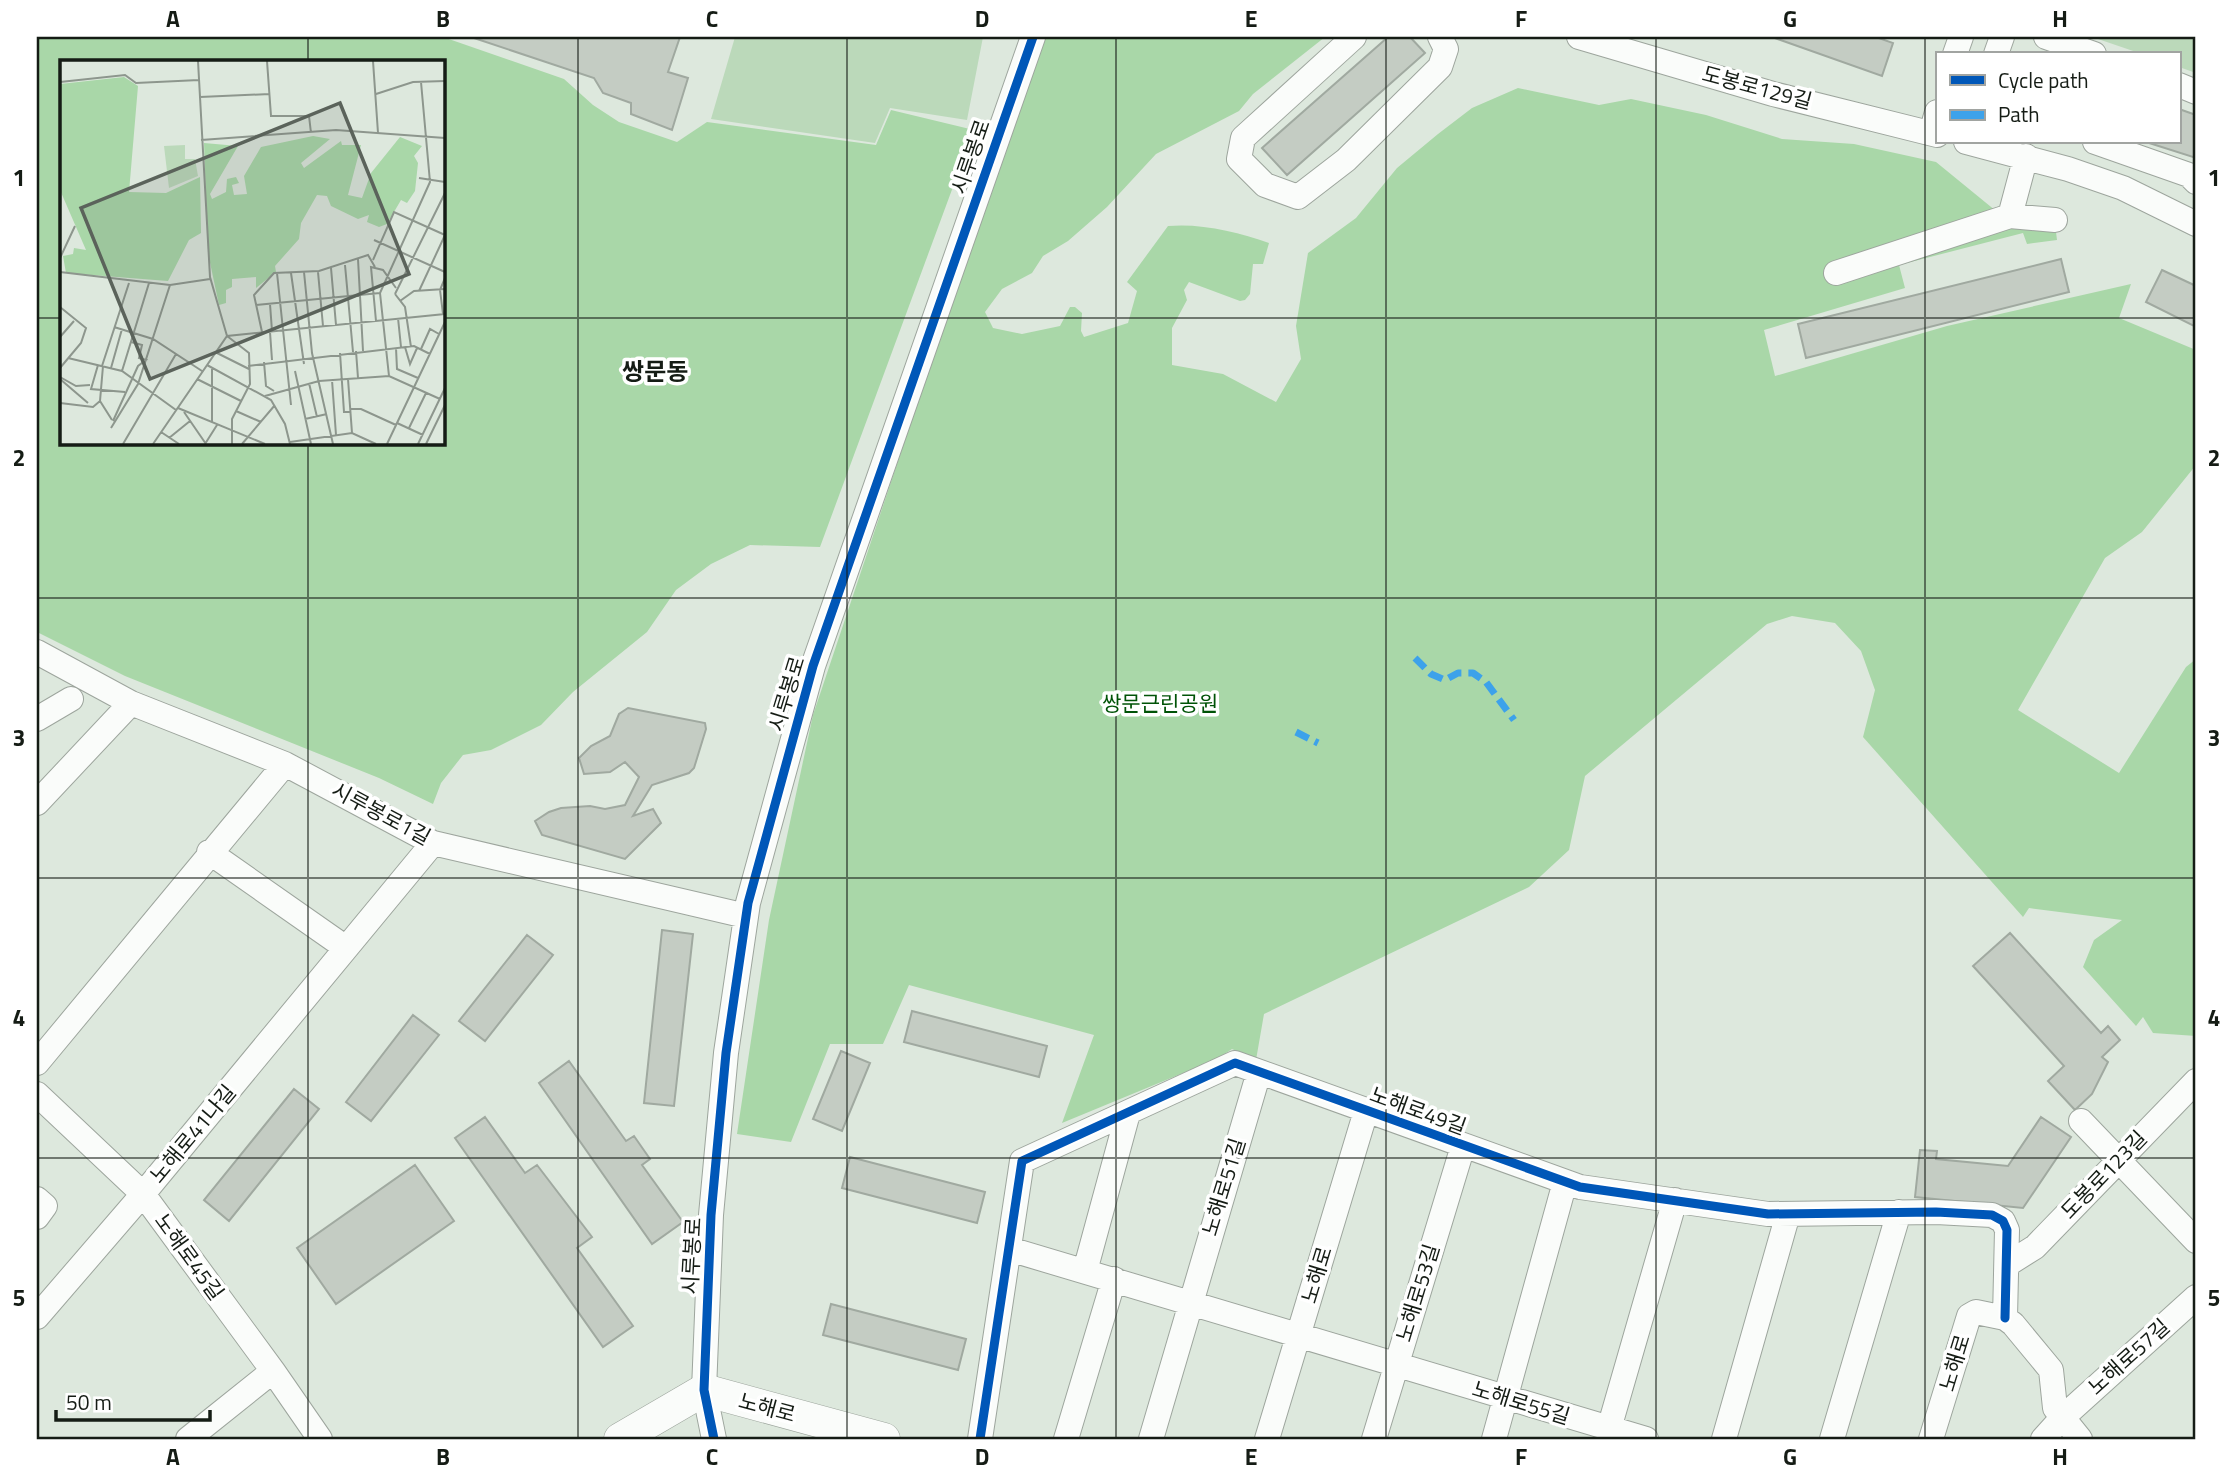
<svg xmlns="http://www.w3.org/2000/svg" width="2233" height="1476" font-family="'Titillium Web','Noto Sans KR',sans-serif">
<rect width="100%" height="100%" fill="#dde8dd"/>
<!-- green -->
<path fill="#bbd9ba" d="M735,37h248l-16,83 -77,-12 -15,35 -164,-24z
M2099,37h97v36l-17,-6v-13h-37l-44,-15z"/>
<!-- forest -->
<path fill="#a9d7a8" fill-rule="evenodd" d="M37,37h406l121,42 29,26 26,17 58,20 30,-20 169,23 15,-35 83,20 -154,417 -70,-2 -39,19 -35,26 -29,42 -74,60 -32,33 -50,25 -28,5 -22,28 -8,21 -54,-26 -254,-102 -88,-44zM61,61h382v382h-382z
M1040,37h285l-72,57 -14,17 -83,43 -49,53 -39,34 -25,15 -11,17 -30,16 -17,23 8,16 29,6 38,-8 10,-19h5l7,6 -1,18 3,6 44,-14 9,-32 -10,-9 41,-56c33,-3 70,6 101,17l-6,21h-10l-3,30 -5,6 -5,1 -51,-19 -5,8 3,10 -15,28v37l51,9 53,28 25,-43 -5,-33 12,-73 48,-35 41,-50 41,-34 34,-26 46,-20 81,17 32,-6 75,16 76,24 72,5 82,18 71,58 48,4 2,16 -30,4 -4,-11 -124,32 6,23 -141,42 11,46 172,-50 184,-42 -12,34 77,32v115l-54,67 -37,26 -87,152 101,63 67,-106 10,-8v377l-43,-3 -10,-16 -7,9 -53,-59 11,-27 28,-20 -93,-12 -6,9 -160,-180 12,-47 -14,-39 -26,-28 -43,-7 -25,8 -182,152 -16,74 -40,37 -265,127 -8,46 -24,-11 -15,10 -155,64 32,-88 -185,-50 -26,59h-53l-39,98 -54,-8 32,-214 44,-205z"/>
<!-- building -->
<path fill="#c4ccc3" stroke="#a0a9a0" stroke-width="2" d="M471,37h209l-12,35 20,6 -16,52 -41,-16v-11l-28,-10 -9,-15z
M1388,37h22l15,16 -138,122 -25,-27z
M1772,37h104l17,6 -11,33z
M2179,109l17,6v43l-50,-16h33z
M2061,259l8,33 -263,66 -8,-34z
M2162,270l34,16v41l-50,-25z
M628,708l77,15 1,6 -12,39 -5,5 -37,12 -19,31 20,-7 8,14 -36,36 -83,-24 -7,-14 14,-9 12,-4 29,-2 15,3 20,-4 14,-28 -14,-15 -15,10 -26,2 -5,-16 12,-12 19,-10 9,-22z
M662,930l31,4 -19,172 -30,-3z
M2010,933l91,100 7,-7 12,14 -18,17 6,5 -16,32 -17,16 -27,-29 16,-15 -91,-100z
M527,935l26,20 -68,86 -26,-20z
M912,1011l135,35 -8,31 -135,-35z
M413,1015l26,20 -68,86 -25,-19z
M841,1051l29,12 -28,68 -29,-12z
M569,1061l57,80 8,-5 16,23 -8,6 41,57 -31,22 -113,-161z
M294,1089l25,20 -90,112 -25,-21z
M485,1117l40,56 12,-8 55,72 -15,11 56,78 -30,21 -148,-209z
M2041,1117l30,20 -48,71 -108,-11 5,-47 17,1 -1,8 72,7z
M850,1157l135,35 -8,31 -135,-35z
M415,1165l39,56 -118,83 -39,-56z
M831,1304l135,35 -8,31 -135,-35z"/>
<g fill="none" stroke-linecap="round" stroke-linejoin="round">
<!-- minor casing -->
<g stroke="#9da59d" stroke-width="26">
<path id="minor" d="M1354,37l-111,101 -4,21 26,26 33,12 48,-37 94,-93 6,-18 -6,-12
M1579,37l194,57 164,41
M2046,37l48,17
M1955,54l6,-17
M1996,54l6,-17
M2179,85l17,7
M1931,133l6,-21
M1966,142l102,27 55,19 73,36
M2095,142l94,33 7,7
M2010,216l45,4
M1836,273l174,-57 16,-60
M37,652l94,51 154,61 148,79 313,73
M37,719l34,-20
M37,803l94,-100
M209,852l137,96
M37,1063l248,-299
M37,1094l106,100 130,177 47,68
M2081,1121l115,120
M37,1199l8,7 -8,11
M1009,1249l637,190
M2008,1264l27,-17 161,-166
M1085,1271l43,-158
M37,1317l106,-123 290,-351
M188,1439l85,-68
M714,1439l-10,-49 7,-175 15,-162 22,-150 65,-237 220,-629
M980,1439l42,-278 213,-98 345,124 188,27 168,-2 56,3 11,6 4,9 -2,88
M1066,1439l48,-160
M1151,1439l108,-367
M1267,1439l99,-328
M1374,1439l89,-293
M1494,1439l71,-257
M1606,1439l69,-239
M1724,1439l64,-225
M1832,1439l67,-227
M1931,1439l38,-123 7,-4 29,6 8,6 38,46 4,38 25,31
M2043,1439l19,-21 134,-121"/>
</g>
<!-- major casing -->
<g stroke="#9da59d" stroke-width="33">
<path id="major" d="M620,1439l84,-49 180,49"/>
</g>
<!-- minor -->
<use href="#minor" stroke="#fafcfa" stroke-width="24"/>
<!-- major -->
<use href="#major" stroke="#fafcfa" stroke-width="32"/>
<!-- quiet -->
<path stroke="#3da2ea" stroke-width="7" stroke-dasharray="14 7" stroke-linecap="butt" d="M1415,658l16,16 14,6 13,-7h15l13,9 28,38
M1296,732l22,11"/>
<!-- cycleway casing -->
<g stroke="#fff" stroke-width="13">
<path id="cycleway" d="M714,1439l-10,-49 7,-175 15,-162 22,-150 65,-237 220,-629
M980,1439l42,-278 213,-98 345,124 188,27 168,-2 56,3 11,6 4,9 -2,88"/>
</g>
<!-- cycleway -->
<use href="#cycleway" stroke="#0057b8" stroke-width="9"/>
</g>
<!-- grid -->
<path fill="none" stroke="#151c15" stroke-width="2" stroke-opacity="0.55" d="M308,37v24M578,37v1402M847,37v1402M1116,37v1402M1386,37v1402M1656,37v1402M1925,37v1402M37,318h24M443,318h1753M308,443v996M37,598h2159M37,878h2159M37,1158h2159"/>
<g text-anchor="middle" stroke-width="7" stroke-linejoin="round" paint-order="stroke">
<!-- street labels -->
<g font-size="21" fill="#151c15" stroke="#fff">
<text transform="translate(1757 88) rotate(15)" y="7">도봉로129길</text>
<text transform="translate(971 157) rotate(-71)" y="7">시루봉로</text>
<text transform="translate(787 694) rotate(-73)" y="7">시루봉로</text>
<text transform="translate(381 814) rotate(28)" y="7">시루봉로1길</text>
<text transform="translate(1418 1111) rotate(20)" y="7">노해로49길</text>
<text transform="translate(193 1134) rotate(-50)" y="7">노해로41나길</text>
<text transform="translate(2104 1175) rotate(-46)" y="7">도봉로123길</text>
<text transform="translate(1224 1187) rotate(-73)" y="7">노해로51길</text>
<text transform="translate(692 1256) rotate(-87)" y="7">시루봉로</text>
<text transform="translate(189 1257) rotate(54)" y="7">노해로45길</text>
<text transform="translate(1317 1275) rotate(-73)" y="7">노해로</text>
<text transform="translate(1418 1293) rotate(-73)" y="7">노해로53길</text>
<text transform="translate(2129 1357) rotate(-42)" y="7">노해로57길</text>
<text transform="translate(1955 1363) rotate(-73)" y="7">노해로</text>
<text transform="translate(1521 1403) rotate(17)" y="7">노해로55길</text>
<text transform="translate(767 1408) rotate(15)" y="7">노해로</text>
</g>
<!-- park labels -->
<g font-size="21" fill="#005307" stroke="#fff">
<text x="1160" y="711">쌍문근린공원</text>
</g>
<!-- quarter labels -->
<g font-size="24" font-weight="bold" fill="#151c15" stroke="#fff">
<text x="655" y="380">쌍문동</text>
</g>
</g>
<!-- overview -->
<g transform="translate(60 60)">
<rect width="385" height="385" fill="#dde8dd"/>
<path d="M125,85v14h10l3,17 -29,12 -5,-42z" fill="#bbd9ba"/>
<path d="M64,17l14,9 -9,106 37,1 34,-16 1,56 -12,7 -21,41 -102,-8 -3,-17 10,-2 1,-6 12,2 -26,-60v-106zM253,76l17,3 -29,24 3,5 37,-27 1,4h19l-13,50 14,3 9,-25 29,-36 22,9 -8,10 4,7 -3,28 -8,12 -6,-3 -14,24 -8,3 -12,-5 2,-7 -11,4 -27,-13 -4,-10 -10,-1 -16,28 -2,16 -24,27 1,6 -20,16v-11l-24,2v8l-6,3v13l-7,2 -11,-52 -4,-110 34,3 -28,48 2,5 14,-7 1,-13 9,-2 3,6 -7,2 2,10 13,-1 -3,-18 17,-29z" fill="#a9d7a8"/>
<path fill="none" stroke="#8d968d" stroke-width="2" d="M138,1l12,216 17,59 22,17 1,31 -18,35v25M207,1l4,55h38l2,17M313,1l5,72M0,22l65,-7 11,8 63,-3M316,34l37,-12 32,-1M140,37l70,-3M141,80l135,-10 109,8M359,118l26,4M314,180l71,32M0,198l15,-32M298,199l5,92M313,200l21,-48 51,23M285,205l8,87M271,208l5,57M0,212l110,13 40,-6M244,212l8,81 21,91M258,212l5,54M217,213l14,132M231,213l13,91M359,231l26,-56M335,234l50,-101M335,234l10,13 6,40M340,241l14,-10 31,-2M210,244l2,27M196,245l124,-12M0,247l26,21 -5,15 -21,25M383,254l-3,-24 5,-12M338,258l3,29M316,261l-5,-54 12,3 13,18M54,267l39,12 49,32M202,272l-8,-37 20,-22 45,-2 49,-16 7,12M210,272l2,28M0,277l14,-16M345,287l5,17 7,-16M336,288l1,21 21,9M361,289l9,-20 9,5M296,291l2,27M155,292l34,17M280,293l4,59h7M8,298l54,13 54,39M204,302l2,24 8,5M38,305l-7,24 34,3M147,305l64,35 14,24 5,20M42,306l27,-83M43,306l-3,35 12,19M188,306l166,-20 16,8M51,308l11,-39M62,311l27,-88M235,311l16,73M329,316l-9,-83 50,-111 -9,-100M0,317l16,9 14,-1M0,319l28,24M137,319l44,22M288,319l4,54M272,320l4,55M249,323l8,34M205,336l54,-15 70,-5 51,23M0,343l33,4 7,-6M118,348l87,36M291,349h10l35,16M176,351l25,11M124,352l22,32M245,359l22,-5M53,361l25,-55 8,-6 -7,-2 3,-13 -11,-3M152,363v-54M337,363l26,12M51,368l27,-44 32,-99M349,368l17,-35M101,372l18,12M109,378l21,-17M230,382l62,-9 24,11M63,384l53,-90M93,384l74,-108 218,-22M145,384l12,-19M182,384l33,-39M327,384l58,-122M358,384l27,-56M366,384l19,-39"/>
<path fill="#5b635b" fill-opacity="0.15" stroke="#5b635b" stroke-width="3.5" d="M280,43l69,171 -259,105 -69,-171z"/>
<rect width="385" height="385" fill="none" stroke="#151c15" stroke-width="3.5"/>
</g>
<!-- border -->
<rect width="2233" height="1476" fill="none" stroke="#ffffff" stroke-width="77"/>
<!-- legend -->
<rect x="1936" y="52" width="245" height="91" fill="#ffffff" stroke="#a1a4a1" stroke-width="2"/>
<rect x="1950" y="75" width="35" height="10" fill="#0057b8" stroke="#a1a4a1" stroke-width="2"/>
<text x="1998" y="88" font-size="21" fill="#151c15">Cycle path</text>
<rect x="1950" y="110" width="35" height="10" fill="#3da2ea" stroke="#a1a4a1" stroke-width="2"/>
<text x="1998" y="122" font-size="21" fill="#151c15">Path</text>
<!-- scale -->
<path d="M56 1410v10h154v-10" fill="none" stroke="#151c15" stroke-width="3.5"/>
<text x="66" y="1410" font-size="21" fill="#151c15" stroke="#ffffff" stroke-width="5" paint-order="stroke">50 m</text>
<rect x="38" y="38" width="2156" height="1400" fill="none" stroke="#151c15" stroke-width="2.5"/>
<g font-size="23" text-anchor="middle" font-weight="bold" fill="#151c15">
<text x="173" y="27">A</text>
<text x="443" y="27">B</text>
<text x="712" y="27">C</text>
<text x="982" y="27">D</text>
<text x="1251" y="27">E</text>
<text x="1521" y="27">F</text>
<text x="1790" y="27">G</text>
<text x="2060" y="27">H</text>
<text x="19" y="186">1</text>
<text x="2214" y="186">1</text>
<text x="19" y="466">2</text>
<text x="2214" y="466">2</text>
<text x="19" y="746">3</text>
<text x="2214" y="746">3</text>
<text x="19" y="1026">4</text>
<text x="2214" y="1026">4</text>
<text x="19" y="1306">5</text>
<text x="2214" y="1306">5</text>
<text x="173" y="1465">A</text>
<text x="443" y="1465">B</text>
<text x="712" y="1465">C</text>
<text x="982" y="1465">D</text>
<text x="1251" y="1465">E</text>
<text x="1521" y="1465">F</text>
<text x="1790" y="1465">G</text>
<text x="2060" y="1465">H</text>
</g>
</svg>
